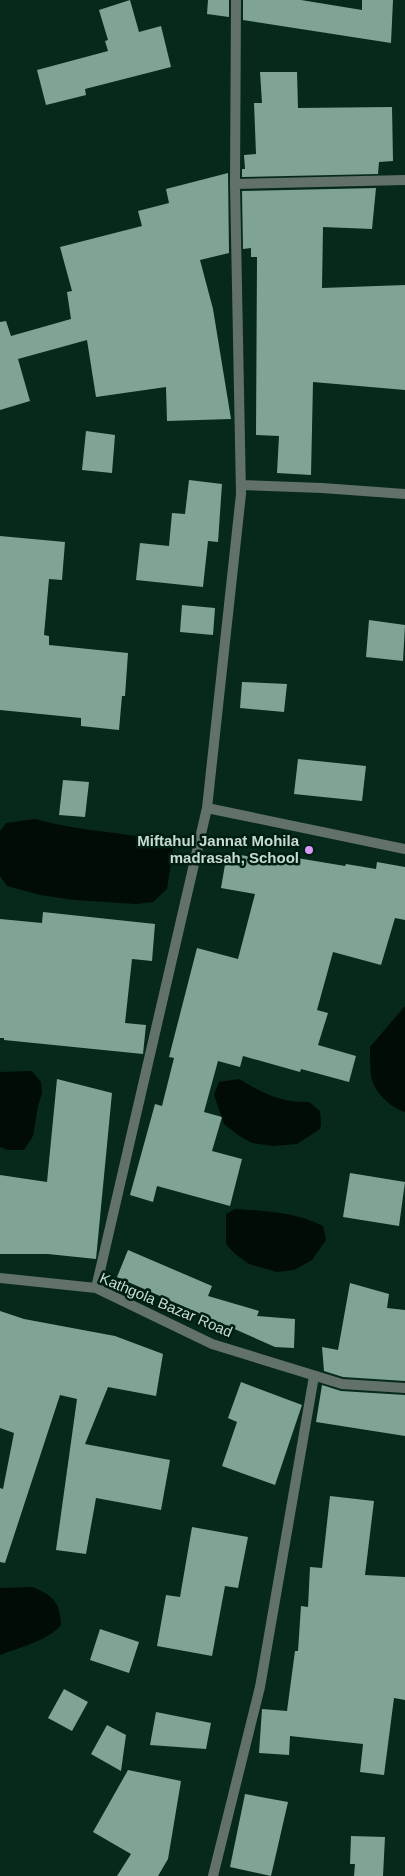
<svg xmlns="http://www.w3.org/2000/svg" width="405" height="1876" font-family="Helvetica,sans-serif">
<rect width="100%" height="100%" fill="#06291c"/>
<!-- water -->
<path fill="#010c07" d="M35,819c46,13 93,13 139,24l-7,46 -14,13 -17,2 -62,-4 -34,-5 -33,-9 -7,-10v-45l6,-8z
M405,1006v106c-15,-5 -32,-20 -34,-37 -1,-9 -1,-19 -1,-28z
M32,1071l9,11 1,11 -4,13 -5,30 -9,14h-16l-8,-3v-75z
M239,1079c24,14 41,24 70,23l11,9 1,13 -1,5 -23,15 -24,2 -21,-3 -14,-8 -14,-11 -10,-29 5,-13z
M235,1209c31,2 60,3 88,17l3,14 -14,20 -18,10 -17,2 -28,-8 -15,-11 -8,-9v-30z
M32,1587c21,8 28,15 29,38 -12,15 -43,23 -61,30v-67z"/>
<!-- building -->
<path fill="#80a493" d="M130,0l9,32 22,-6 10,41 -86,22 1,6 -40,10 -9,-35 71,-19 -3,-10 3,-1 -9,-30z
M208,0h21v17l-22,-3z
M243,0h58l61,10v-10h31l-2,43 -148,-23z
M260,72h37l1,36 94,-1 1,54 -14,1 -1,12 -136,3v-8h3l-1,-14 12,-1 -2,-51h8z
M228,173l1,80 -29,7 13,49 18,110 -64,2 -1,-34 -70,10 -9,-57 -69,19 12,42 -30,9v-88l6,-1 5,15 60,-17 -4,-27 5,-1 -12,-44 82,-21 -4,-15 31,-8 -3,-14z
M376,188l-4,41 -49,-2 -1,61 83,-3v105l-92,-8 -2,93 -34,-2 2,-37 -23,-1 1,-178h-6v-9l-8,1 -1,-58z
M86,431l29,4 -3,38 -30,-3z
M189,480l33,4 -4,58 -10,-1 -5,46 -67,-7 4,-37 29,3 3,-33 13,1z
M0,536l65,6 -3,38 -13,-1 -5,56 5,1v9l79,8 -3,43h-3l-3,34 -38,-4v-8l-81,-8z
M182,605l33,3 -2,27 -33,-3z
M369,620l36,5 -2,36 -37,-4z
M242,682l45,2 -3,28 -44,-4z
M298,759l68,7 -4,35 -68,-7z
M63,780l26,2 -4,35 -26,-2z
M227,853l57,9 1,-6 60,10 1,-2 30,5 1,-7 28,5v53l-10,-2 -14,47 -48,-13 -16,58 11,3 -10,32 38,11 -7,26 -48,-13 -1,3 -57,-16 -3,11 -22,-6 -14,51 18,5 -10,34 30,8 -12,47 -73,-20 -4,16 -23,-7 25,-91 7,2 12,-48 -5,-1 28,-109 41,11 17,-65 -34,-6z
M43,912l112,12 -3,37 -20,-2 -7,64 21,2 -3,29 -139,-14v-2h-4v-119l42,4z
M57,1079l55,14 -16,166 -48,-5h-48v-79l47,7z
M350,1173l55,9 -6,44 -56,-9z
M128,1250l84,36 -4,10 51,15 -2,5 38,3 -1,29 -19,-1 -158,-70z
M350,1283l39,11 -2,14 18,2v71l-62,-4 -19,-6 -2,-24 16,3z
M0,1311l24,8 91,17 48,18 -7,42 -48,-9 -23,57 85,16 -9,50 -65,-12 -10,56 -30,-4 21,-151 -17,-4 -55,168 -5,-1v-74l3,1 11,-56 -14,-5z
M241,1382l61,23 -27,80 -53,-19 15,-44 -9,-4z
M322,1385l19,6 64,4v41l-89,-14z
M330,1496l44,5 -9,74 40,2v123l-11,-2 -10,77 -24,-3 3,-28 -73,-8 -1,19 -30,-2 3,-44 25,2 8,-60h3l3,-45 7,1 2,-40 12,1z
M192,1527l56,10 -10,51 -13,-2 -13,70 -55,-10 9,-51 14,2z
M100,1629l39,13 -10,31 -39,-13z
M64,1689l24,13 -16,29 -24,-13z
M156,1712l55,11 -5,26 -56,-4z
M107,1725l19,10 -5,36 -30,-17z
M128,1770l53,11 -13,78 -10,17h-41l14,-22 -38,-22z
M245,1794l43,8 -17,74 -41,-9z
M351,1836l34,1 -2,39h-29l1,-12h-5z"/>
<g fill="none" stroke-linecap="round" stroke-linejoin="round">
<!-- minor -->
<path stroke="#62716a" stroke-width="10" d="M235,184l170,-4
M241,485l81,3 83,6
M207,808l198,41
M0,1278l96,10 116,56 130,40 63,4
M96,1288l111,-480 34,-314 -6,-310 1,-184
M213,1876l47,-189 54,-311"/>
</g>
<!-- markers -->
<circle fill="#da9af7" stroke="#001f13" stroke-width="2" cx="309" cy="850" r="5"/>
<g text-anchor="middle" stroke-width="5" stroke-linejoin="round" paint-order="stroke">
<!-- poi labels -->
<g font-size="15" font-weight="bold" fill="#c8dad1" stroke="#001f13" text-anchor="end">
<text x="299" y="846">Miftahul Jannat Mohila<tspan x="299" dy="17">madrasah, School</tspan></text>
</g>
<!-- street labels -->
<g font-size="15" fill="#c8dad1" stroke="#001f13">
<text transform="translate(166 1305) rotate(23)" y="5">Kathgola Bazar Road</text>
</g>
</g>
</svg>
